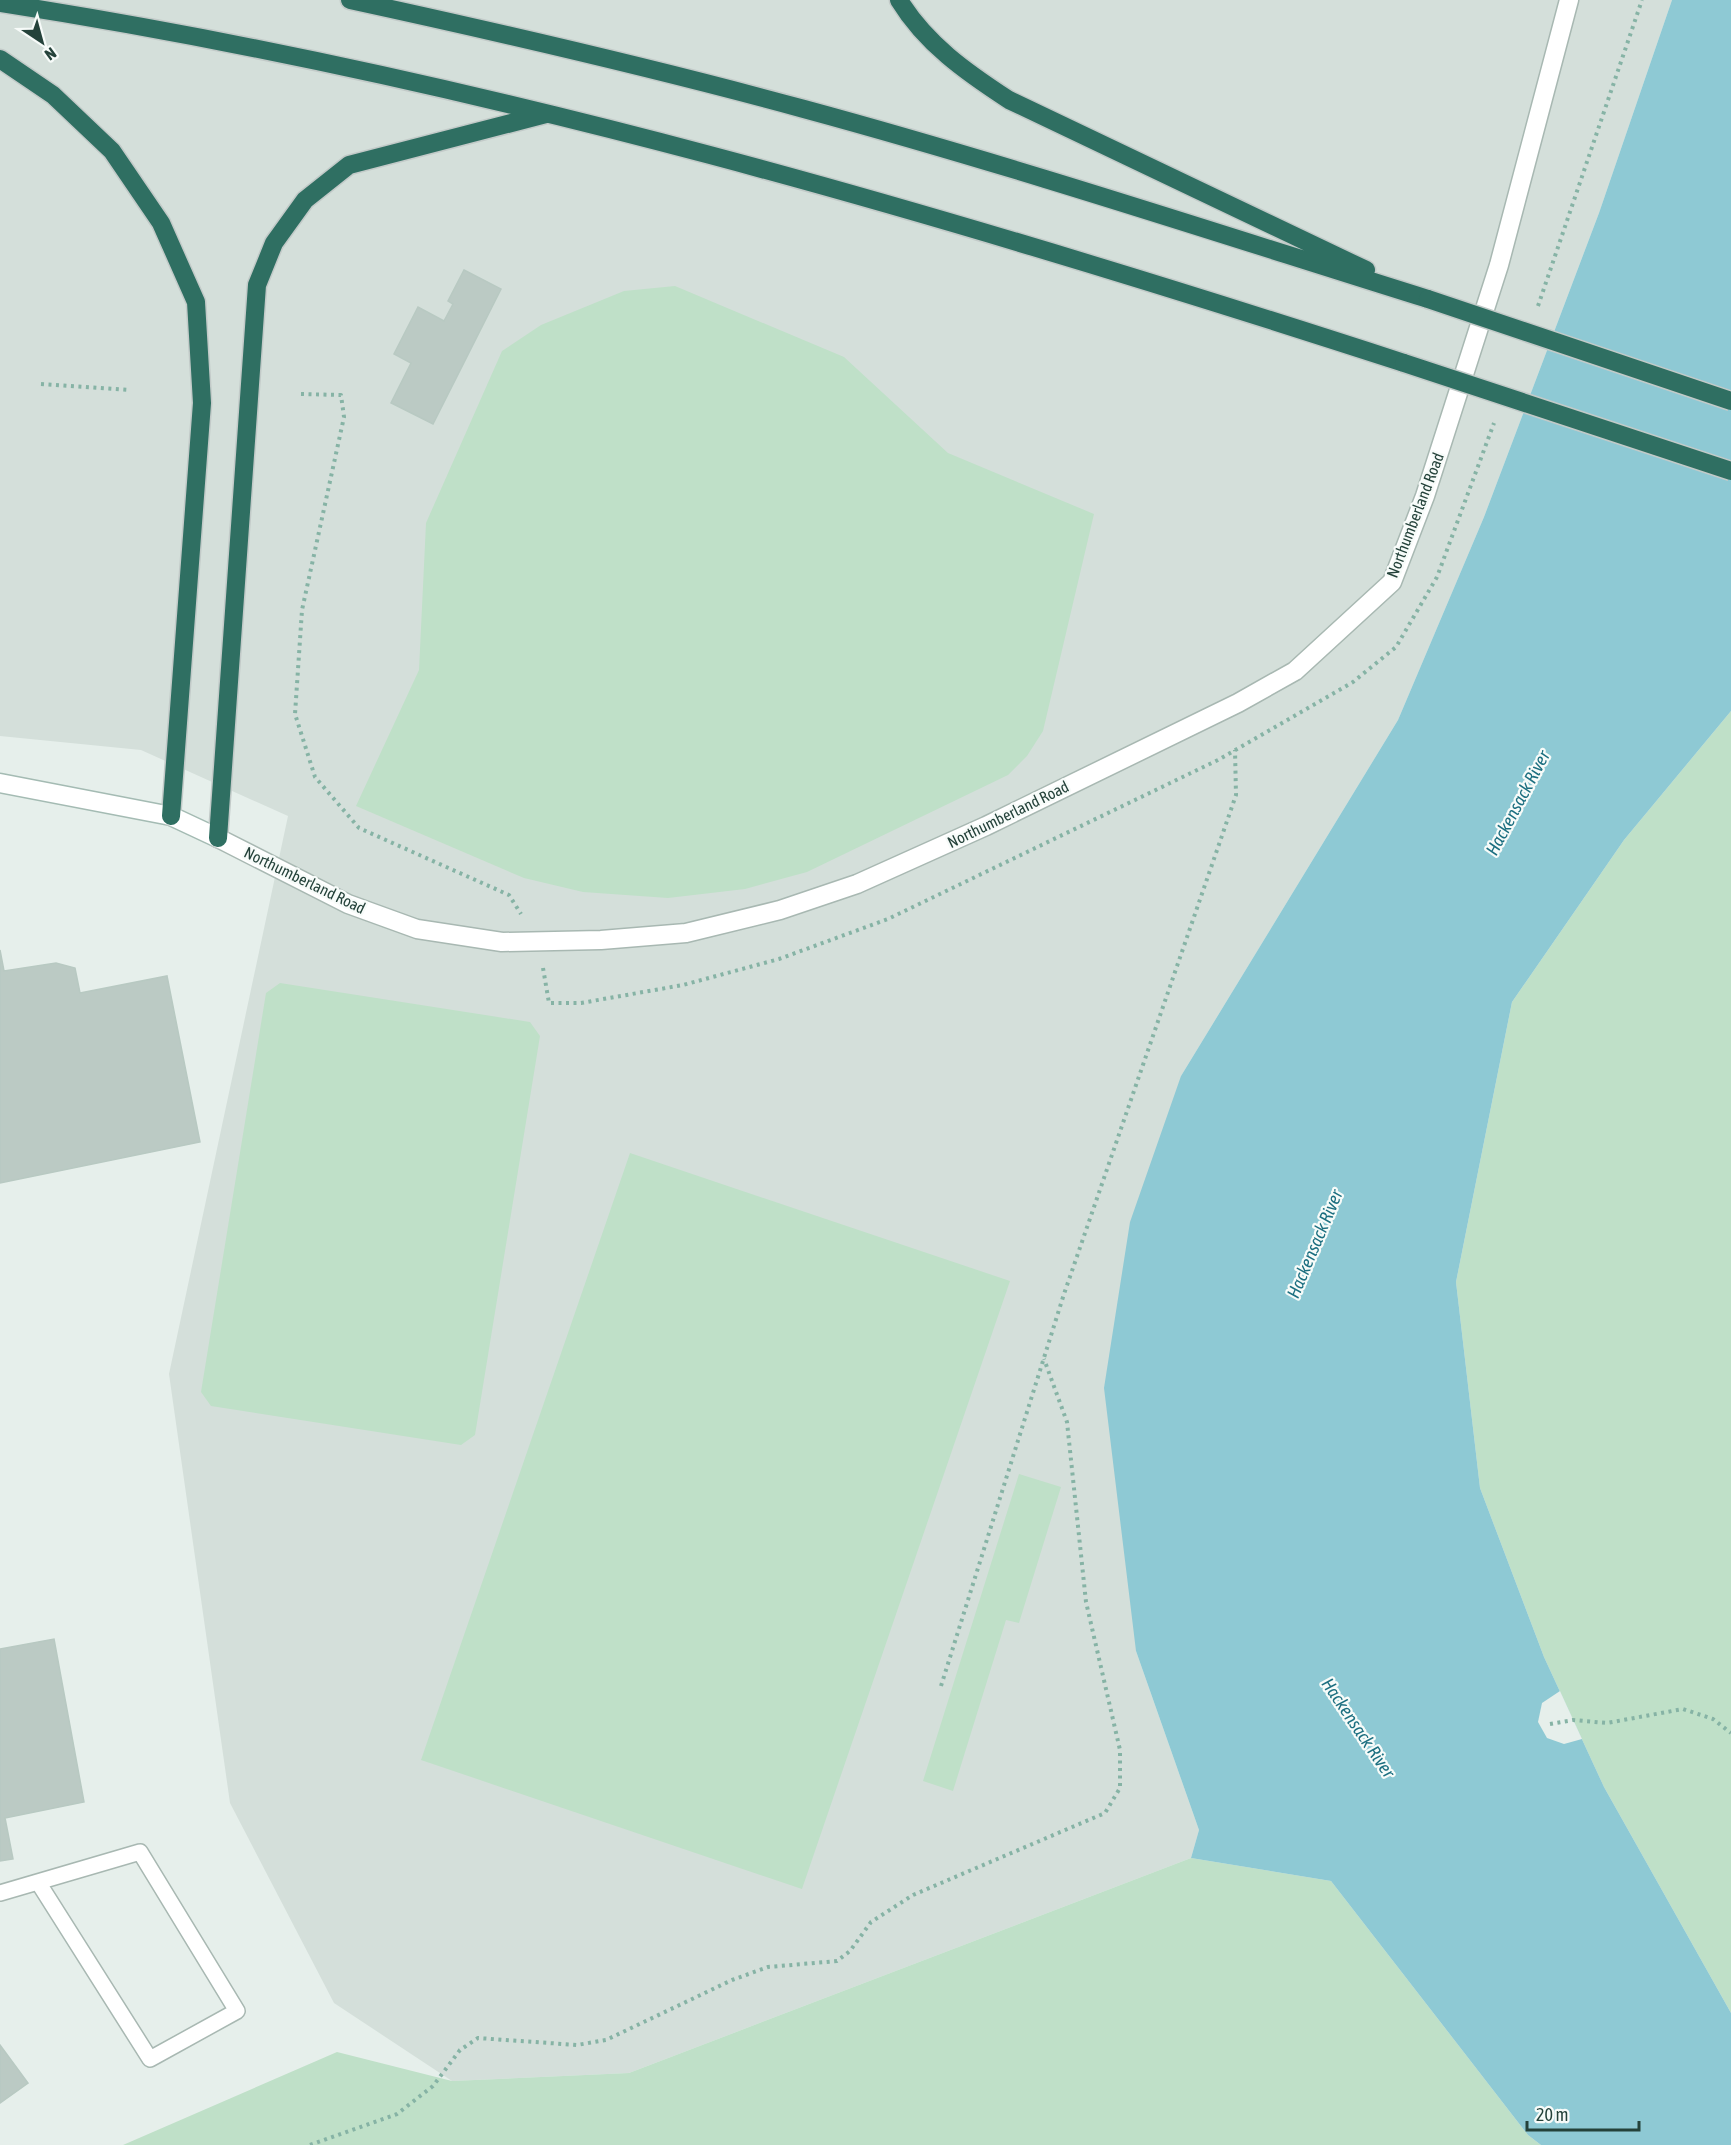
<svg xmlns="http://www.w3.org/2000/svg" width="1731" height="2145" font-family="'Asap Condensed',sans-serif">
<rect width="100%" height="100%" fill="#e6efeb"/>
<!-- built -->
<path fill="#d4dfda" d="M0,0h1672l-73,213 -115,304 -86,203 -217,356 -45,575 63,179 -8,28 -562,215 -177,8 -118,-78 -104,-200 -61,-429 119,-558 -147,-66 -141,-14z"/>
<!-- green -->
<path fill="#bfe0c8" d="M675,286l169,71 104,96 146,61 -51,217 -16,25 -19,19 -201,97 -62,17 -77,9 -85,-6 -59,-14 -168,-72 63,-136 7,-147 76,-172 39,-26 83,-34z
M1731,711v1302l-127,-226 -60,-130 -64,-169 -24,-206 56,-280 112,-162z
M280,983l250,39 10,14 -65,399 -14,10 -250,-39 -10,-14 65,-399z
M630,1153l380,128 -208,608 -381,-129z
M1019,1474l42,13 -42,136 -13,-3 -53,171 -30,-10z
M1191,1858l140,23 197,254 13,10h-1418l214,-93 115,29 177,-8z"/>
<!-- water -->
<path fill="#8ec9d4" d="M1672,0h59v711l-107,129 -112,162 -56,280 24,206 64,169 60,130 127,226v132h-190l-13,-10 -197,-254 -140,-23 8,-28 -63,-179 -32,-263 26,-166 51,-146 217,-356 86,-203 115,-304z"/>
<!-- pier -->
<path fill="#e6efeb" d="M1560,1691l22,48 -18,5 -17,-6 -9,-16 4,-19z"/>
<!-- building -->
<path fill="#bbcac4" stroke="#b8c9c2" stroke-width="1.5" d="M464,270l37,19 -68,135 -42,-21 20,-40 -17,-9 24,-47 26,14 9,-17 -5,-3z
M0,950l4,21 52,-8 19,5 5,25 87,-17 33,166 -200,41z
M54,1639l30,163 -79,16 8,41 -13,2v-212z
M0,2045l28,38 -28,20z"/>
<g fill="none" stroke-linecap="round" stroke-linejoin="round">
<!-- lane casing -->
<g stroke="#a8b8b2" stroke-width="18">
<path id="lane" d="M0,1893l140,-41 97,159 -87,48 -112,-177"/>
</g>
<!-- street casing -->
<g stroke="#a8b8b2" stroke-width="21">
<path id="street" d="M218,838l130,66 69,25 85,13 99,-2 85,-7 94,-23 77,-26 129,-58 252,-123 57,-32 97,-89 33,-86 74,-231 70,-265"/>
</g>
<!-- secondary casing -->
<g stroke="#a4bbb3" stroke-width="21">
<path id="secondary" d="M0,783l171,33 47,22"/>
</g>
<!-- highway casing -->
<g stroke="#c2cac8" stroke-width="21">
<path id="highway" d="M350,0c152,33 304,68 454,109 210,57 416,125 624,190
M899,0c27,44 67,72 110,100l357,170
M0,3c479,74 945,211 1404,360
M0,59l53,36 59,56 49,72 35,79 6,101 -31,413
M218,838l39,-553 17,-42 31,-43 44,-35 197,-51"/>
</g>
<!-- path -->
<path stroke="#86b3a5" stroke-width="4" stroke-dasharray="3 4.5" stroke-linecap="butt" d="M1538,306l104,-306
M41,384l88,6
M301,394l40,1 3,22 -42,193 -7,104 20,63 44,51 150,67 12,19
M543,968l6,35h32l102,-18 96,-26 109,-40 330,-159 135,-78 43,-35 41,-70 57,-154
M941,1686l123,-392 172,-499 -1,-45
M1550,1724l23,-4 34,3 76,-14 30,10 18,14
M310,2145l87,-31 36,-28 27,-36 18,-12 99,7 29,-5 126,-60 36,-13 69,-6 13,-10 21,-29 42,-27 192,-82 15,-25v-38l-34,-148 -19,-180 -23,-63"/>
<!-- lane -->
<use href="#lane" stroke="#fff" stroke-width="15"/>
<!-- street -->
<use href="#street" stroke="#fff" stroke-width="18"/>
<!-- secondary -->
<use href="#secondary" stroke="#fff" stroke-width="18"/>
<!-- highway -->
<use href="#highway" stroke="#2f6f62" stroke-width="18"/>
<!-- highway-bridge casing -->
<g stroke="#c2cac8" stroke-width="21" stroke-linecap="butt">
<path id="highway-bridge" d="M1428,299l303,102
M1404,363l327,108"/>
</g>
<!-- highway-bridge -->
<use href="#highway-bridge" stroke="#2f6f62" stroke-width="18"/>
</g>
<g text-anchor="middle" stroke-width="4.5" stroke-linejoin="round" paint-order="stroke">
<!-- street labels -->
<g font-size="16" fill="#24423a" stroke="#f7fbf9">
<text transform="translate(1415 515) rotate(-69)" y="6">Northumberland Road</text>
<text transform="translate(1008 814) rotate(-26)" y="6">Northumberland Road</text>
<text transform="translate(305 880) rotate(26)" y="6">Northumberland Road</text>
</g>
<!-- water labels -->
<g font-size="18" font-style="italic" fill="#1c6f80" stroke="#f7fbf9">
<text transform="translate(1518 803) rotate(-62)" y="6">Hackensack River</text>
<text transform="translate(1315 1244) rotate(-67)" y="6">Hackensack River</text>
<text transform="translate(1358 1728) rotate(56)" y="6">Hackensack River</text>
</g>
</g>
<!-- north arrow -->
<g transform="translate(42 42) rotate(144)" stroke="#f7fbf9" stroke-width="4.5" paint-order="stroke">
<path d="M0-4.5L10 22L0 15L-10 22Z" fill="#24423a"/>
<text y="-9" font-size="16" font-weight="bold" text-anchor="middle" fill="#24423a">N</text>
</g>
<!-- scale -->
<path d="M1527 2121v9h112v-9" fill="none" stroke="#24423a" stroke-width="3"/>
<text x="1536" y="2121" font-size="18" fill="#24423a" stroke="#f7fbf9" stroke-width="4.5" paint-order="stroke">20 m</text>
</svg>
